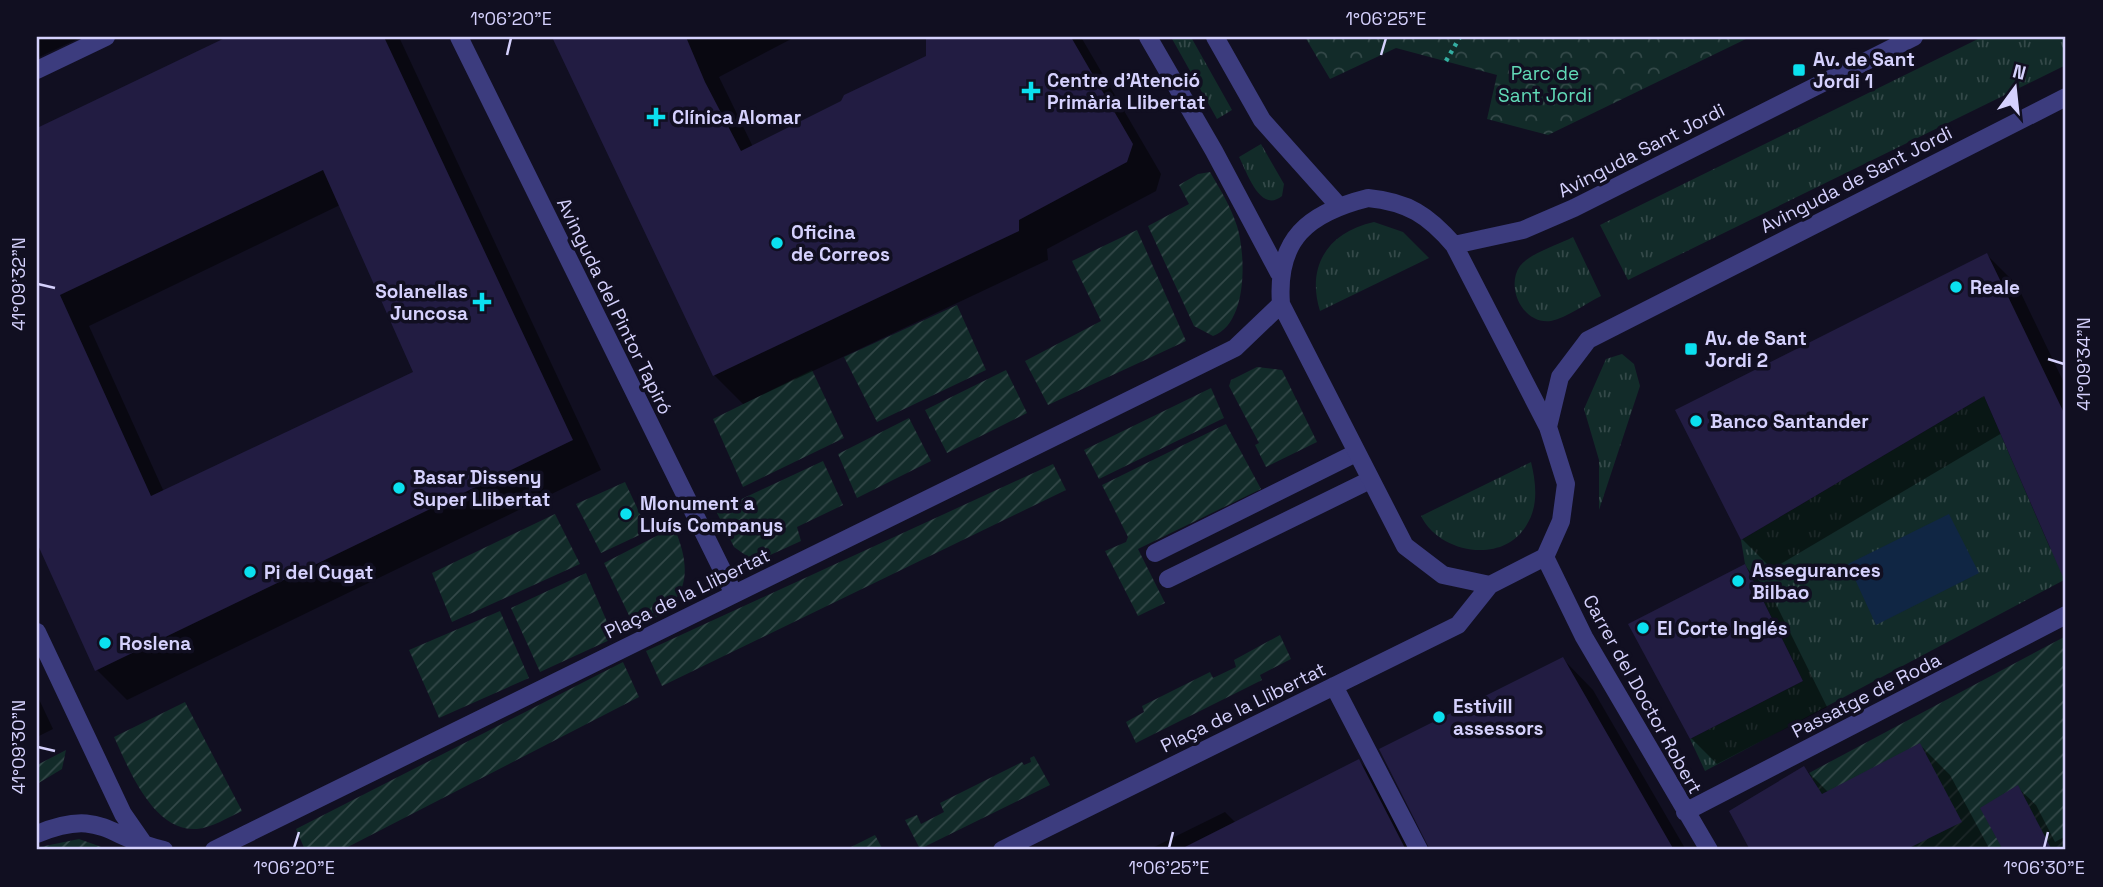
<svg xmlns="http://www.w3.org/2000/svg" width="2103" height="887" font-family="'Space Grotesk',sans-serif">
<defs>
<pattern id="grass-tufts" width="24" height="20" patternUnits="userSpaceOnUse" patternTransform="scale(1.75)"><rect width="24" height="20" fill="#122b29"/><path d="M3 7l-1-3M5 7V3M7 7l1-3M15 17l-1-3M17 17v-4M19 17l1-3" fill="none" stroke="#344949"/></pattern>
<pattern id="forest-crowns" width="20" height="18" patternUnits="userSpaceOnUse" patternTransform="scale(1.75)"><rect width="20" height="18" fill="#122b29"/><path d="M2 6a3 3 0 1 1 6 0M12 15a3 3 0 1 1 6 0" fill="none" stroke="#344949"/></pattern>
<pattern id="garden-furrows" width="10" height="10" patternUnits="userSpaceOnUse" patternTransform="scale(1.75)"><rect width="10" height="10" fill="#122b29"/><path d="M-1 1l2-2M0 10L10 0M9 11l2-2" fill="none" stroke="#344949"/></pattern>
</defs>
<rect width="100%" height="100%" fill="#110f21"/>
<!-- grass -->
<path fill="url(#grass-tufts)" d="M1171,37h20l41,73 -15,9z
M1982,37h84v28l-438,215 -28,-55z
M1261,144l23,40 -2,12c-22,18 -35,-24 -43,-39z
M1374,222l29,10 26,26 -109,53c-14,-45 8,-79 54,-89z
M1573,237l28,59c-15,7 -34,22 -50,25 -28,4 -46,-34 -31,-55 10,-13 38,-21 53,-29z
M1622,354l12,10 6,22 -41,124v-50l-15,-51 22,-50z
M1984,396l66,152 16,-7v38l-361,192 -15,-32 113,-58 -58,-117 -4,-24z
M1531,462c5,21 8,44 -5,64 -24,39 -87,27 -105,-10z"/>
<!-- forest -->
<path fill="url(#forest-crowns)" d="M1305,37h443v1l-200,97 -61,-16 10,-44 -101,-27 -66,31z"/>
<!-- garden -->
<path fill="url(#garden-furrows)" d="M1210,172c10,17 21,35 27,54 9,29 11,98 -24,110l-19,-10 -46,-100 41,-22 -10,-19 19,-11z
M1137,230l49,111 -138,64 -23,-44 76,-40 -29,-60z
M957,305l29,65 -109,52 -33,-65z
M1257,367l25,3 35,72 -51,25 -11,-22 4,-2 -30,-57 2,-6z
M812,370l32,68 -101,49 -30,-68z
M1006,370l21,43 -80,40 -22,-43z
M1211,388l13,30 -125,61 -15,-29z
M909,418l22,43 -74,37 -19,-44z
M1226,424l35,65 -123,60 27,54 -27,13 -33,-65 21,-9 2,-5 -26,-52z
M823,461l20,44 -46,22 4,14 -33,15 -17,3 -17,-12 -18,-36z
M1053,464l13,26 -404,196 -16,-35z
M625,482l23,49 -47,22 -25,-49z
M555,514l25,50 -128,58 -20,-49z
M674,527c22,51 11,80 -39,101l-31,-65z
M586,573l28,65 -74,34 -29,-64z
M500,611l29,67 -90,40 -30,-68z
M1280,635l11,24 -31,16 2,5 -126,63 -10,-21 18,-10 -2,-6 68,-34 3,6 23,-11 -2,-7z
M2066,636v214h-213l-44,-77z
M623,662l16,35 -297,153h-37l-9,-21z
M185,702l57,109c-13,6 -31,17 -45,18 -44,3 -68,-60 -83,-92z
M66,750l-4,19 -25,15v-19z
M1034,756l16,29 -130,64 -15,-29 12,-5 4,9 23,-12 -4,-9 82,-41 2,3 7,-3 -1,-4z
M875,835l8,15h-38z
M79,839l31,11h-68l-2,-3z"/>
<!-- water -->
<path fill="#102644" d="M1949,514l30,59 -103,52 -28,-61z"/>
<!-- shadow -->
<path fill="#0007" fill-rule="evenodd" d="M37,37h45l-45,21z
M231,37h168l202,433 -474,230 -30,-30 -60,-132v-408zM340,205l75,168 -251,119 -75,-166z
M555,37h240l-76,40 34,70 175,-89v-21h153l80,137 -5,17 -109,58 1,11 -305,144 -29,-29z
M1987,255l30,30 49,102v175l-14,-14 -50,-115 -230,136 -30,-30z
M1745,566l25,26 57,115 -110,57 -26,-26z
M1563,659l30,31 93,160h-255v-6z
M37,695l16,34 -16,8z
M1920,745l30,30 40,75h-246l6,-3 54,-79 25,25z
M1359,761l30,31 31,58h-272l77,-38 11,11z
M2017,787l19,18 19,37 11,-6v14h-61l-23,-41z"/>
<!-- building -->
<path fill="#221c42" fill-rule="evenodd" d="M227,37h157l189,403 -478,231 -58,-128v-415zM323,170l90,202 -262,124 -91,-201z
M552,37h134l19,45 36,69 100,-50 3,-6 82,-39v-19h145l62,107 -6,18 -108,58v11l-306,145z
M1987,253l79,164v167l-82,-188 -243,144 -66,-130z
M1745,564l58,117 -113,58 -62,-115z
M1563,657l111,193h-244l-51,-101z
M1920,743l42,79 -57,28h-155l-21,-39 75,-45 18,28z
M1359,759l47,91h-227z
M2018,785l34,65h-49l-23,-42z"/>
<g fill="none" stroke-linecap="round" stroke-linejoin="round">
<!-- path -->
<path stroke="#34aea2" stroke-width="4.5" stroke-dasharray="3.5 5" stroke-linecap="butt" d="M1446,61l14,-24"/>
<!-- lane -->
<path stroke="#3c3c7e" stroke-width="18" d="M1155,553l201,-100
M1168,579l202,-99"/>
<!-- street -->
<path stroke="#3c3c7e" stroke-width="18" d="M459,37l275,557
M1148,37l66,114 65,122
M1215,37l47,83 76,85
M37,70l69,-33
M1368,198c40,4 60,17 86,47l94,182 18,57 -5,37 -16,36 -55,28 -47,-10 -38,-29 -124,-242c-5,-65 27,-91 87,-106z
M1454,245l69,-15 51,-22 340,-171
M1548,427l12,-50 28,-37 478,-243
M1545,557l39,80 125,213
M37,632l86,182 25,36
M1334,686l85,164
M1685,812l381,-197
M37,834c65,-27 70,4 127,16
M214,850l1021,-502 46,-44
M1002,850l456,-225 32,-40"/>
</g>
<!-- ticks -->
<path fill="none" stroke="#d5d1fd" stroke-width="2.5" d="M507,55l4,-17M1381,55l5,-17M38,284l17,4M2048,359l16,5M38,747l17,4M294,848l5,-16M1169,848l4,-16M2044,848l4,-16"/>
<!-- markers -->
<g fill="#0be0ef" stroke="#110f21" stroke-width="2.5">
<rect x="1792" y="63" width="14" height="14" rx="3.5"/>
<path d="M1027.5 80.5h7v7h7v7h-7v7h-7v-7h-7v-7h7z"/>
<path d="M652.5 106.5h7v7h7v7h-7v7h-7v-7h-7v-7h7z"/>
<circle cx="777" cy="243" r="7"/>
<circle cx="1956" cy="287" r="7"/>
<path d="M478.5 291.5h7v7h7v7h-7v7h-7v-7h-7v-7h7z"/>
<rect x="1684" y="342" width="14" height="14" rx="3.5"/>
<circle cx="1696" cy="421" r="7"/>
<circle cx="399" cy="488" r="7"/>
<circle cx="626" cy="514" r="7"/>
<circle cx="250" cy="572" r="7"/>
<circle cx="1738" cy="581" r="7"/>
<circle cx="1643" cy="628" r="7"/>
<circle cx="105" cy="643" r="7"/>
<circle cx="1439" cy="717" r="7"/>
</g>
<g text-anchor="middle" stroke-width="7" stroke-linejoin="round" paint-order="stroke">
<!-- poi labels -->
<g font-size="19" font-weight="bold" fill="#d5d1fd" stroke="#110f21" text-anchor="start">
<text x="1813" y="66">Av. de Sant<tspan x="1813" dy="22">Jordi 1</tspan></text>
<text x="1047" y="87">Centre d'Atenció<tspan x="1047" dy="22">Primària Llibertat</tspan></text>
<text x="672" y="124">Clínica Alomar</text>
<text x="791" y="239">Oficina<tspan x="791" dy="22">de Correos</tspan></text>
<text x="1970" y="294">Reale</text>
<text x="468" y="298" text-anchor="end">Solanellas<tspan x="468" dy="22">Juncosa</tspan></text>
<text x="1705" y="345">Av. de Sant<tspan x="1705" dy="22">Jordi 2</tspan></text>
<text x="1710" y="428">Banco Santander</text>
<text x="413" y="484">Basar Disseny<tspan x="413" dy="22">Super Llibertat</tspan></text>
<text x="640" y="510">Monument a<tspan x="640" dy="22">Lluís Companys</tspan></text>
<text x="1752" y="577">Assegurances<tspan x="1752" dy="22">Bilbao</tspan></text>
<text x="264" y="579">Pi del Cugat</text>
<text x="1657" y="635">El Corte Inglés</text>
<text x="119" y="650">Roslena</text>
<text x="1453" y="713">Estivill<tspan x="1453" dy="22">assessors</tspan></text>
</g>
<!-- park labels -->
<g font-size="19" fill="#61d9b7" stroke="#110f21">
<text x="1545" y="80">Parc de<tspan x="1545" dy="22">Sant Jordi</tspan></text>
</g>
<!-- street labels -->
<g font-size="19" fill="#d5d1fd" stroke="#110f21">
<text transform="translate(1641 150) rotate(-27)" y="7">Avinguda Sant Jordi</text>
<text transform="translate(1856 179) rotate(-27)" y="7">Avinguda de Sant Jordi</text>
<text transform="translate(615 306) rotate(64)" y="7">Avinguda del Pintor Tapiró</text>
<text transform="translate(687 593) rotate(-26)" y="7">Plaça de la Llibertat</text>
<text transform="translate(1643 694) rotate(61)" y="7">Carrer del Doctor Robert</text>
<text transform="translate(1866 695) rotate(-27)" y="7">Passatge de Roda</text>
<text transform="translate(1243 707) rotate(-26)" y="7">Plaça de la Llibertat</text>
</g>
</g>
<!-- border -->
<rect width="2103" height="887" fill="none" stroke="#110f21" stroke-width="77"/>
<!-- north arrow -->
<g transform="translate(2015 88) rotate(15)" stroke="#110f21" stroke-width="5" paint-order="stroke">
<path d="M0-5L12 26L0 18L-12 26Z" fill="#d5d1fd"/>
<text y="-10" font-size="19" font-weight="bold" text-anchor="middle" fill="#d5d1fd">N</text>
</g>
<rect x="38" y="38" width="2026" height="810" fill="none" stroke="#d5d1fd" stroke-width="2.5"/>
<g font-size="18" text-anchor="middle" fill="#d5d1fd">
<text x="511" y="25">1°06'20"E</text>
<text x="1386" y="25">1°06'25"E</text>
<text transform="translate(19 284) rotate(-90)" y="6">41°09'32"N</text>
<text transform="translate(2084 364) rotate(-90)" y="6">41°09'34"N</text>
<text transform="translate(19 747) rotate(-90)" y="6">41°09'30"N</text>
<text x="294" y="874">1°06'20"E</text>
<text x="1169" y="874">1°06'25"E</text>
<text x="2044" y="874">1°06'30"E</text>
</g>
</svg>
